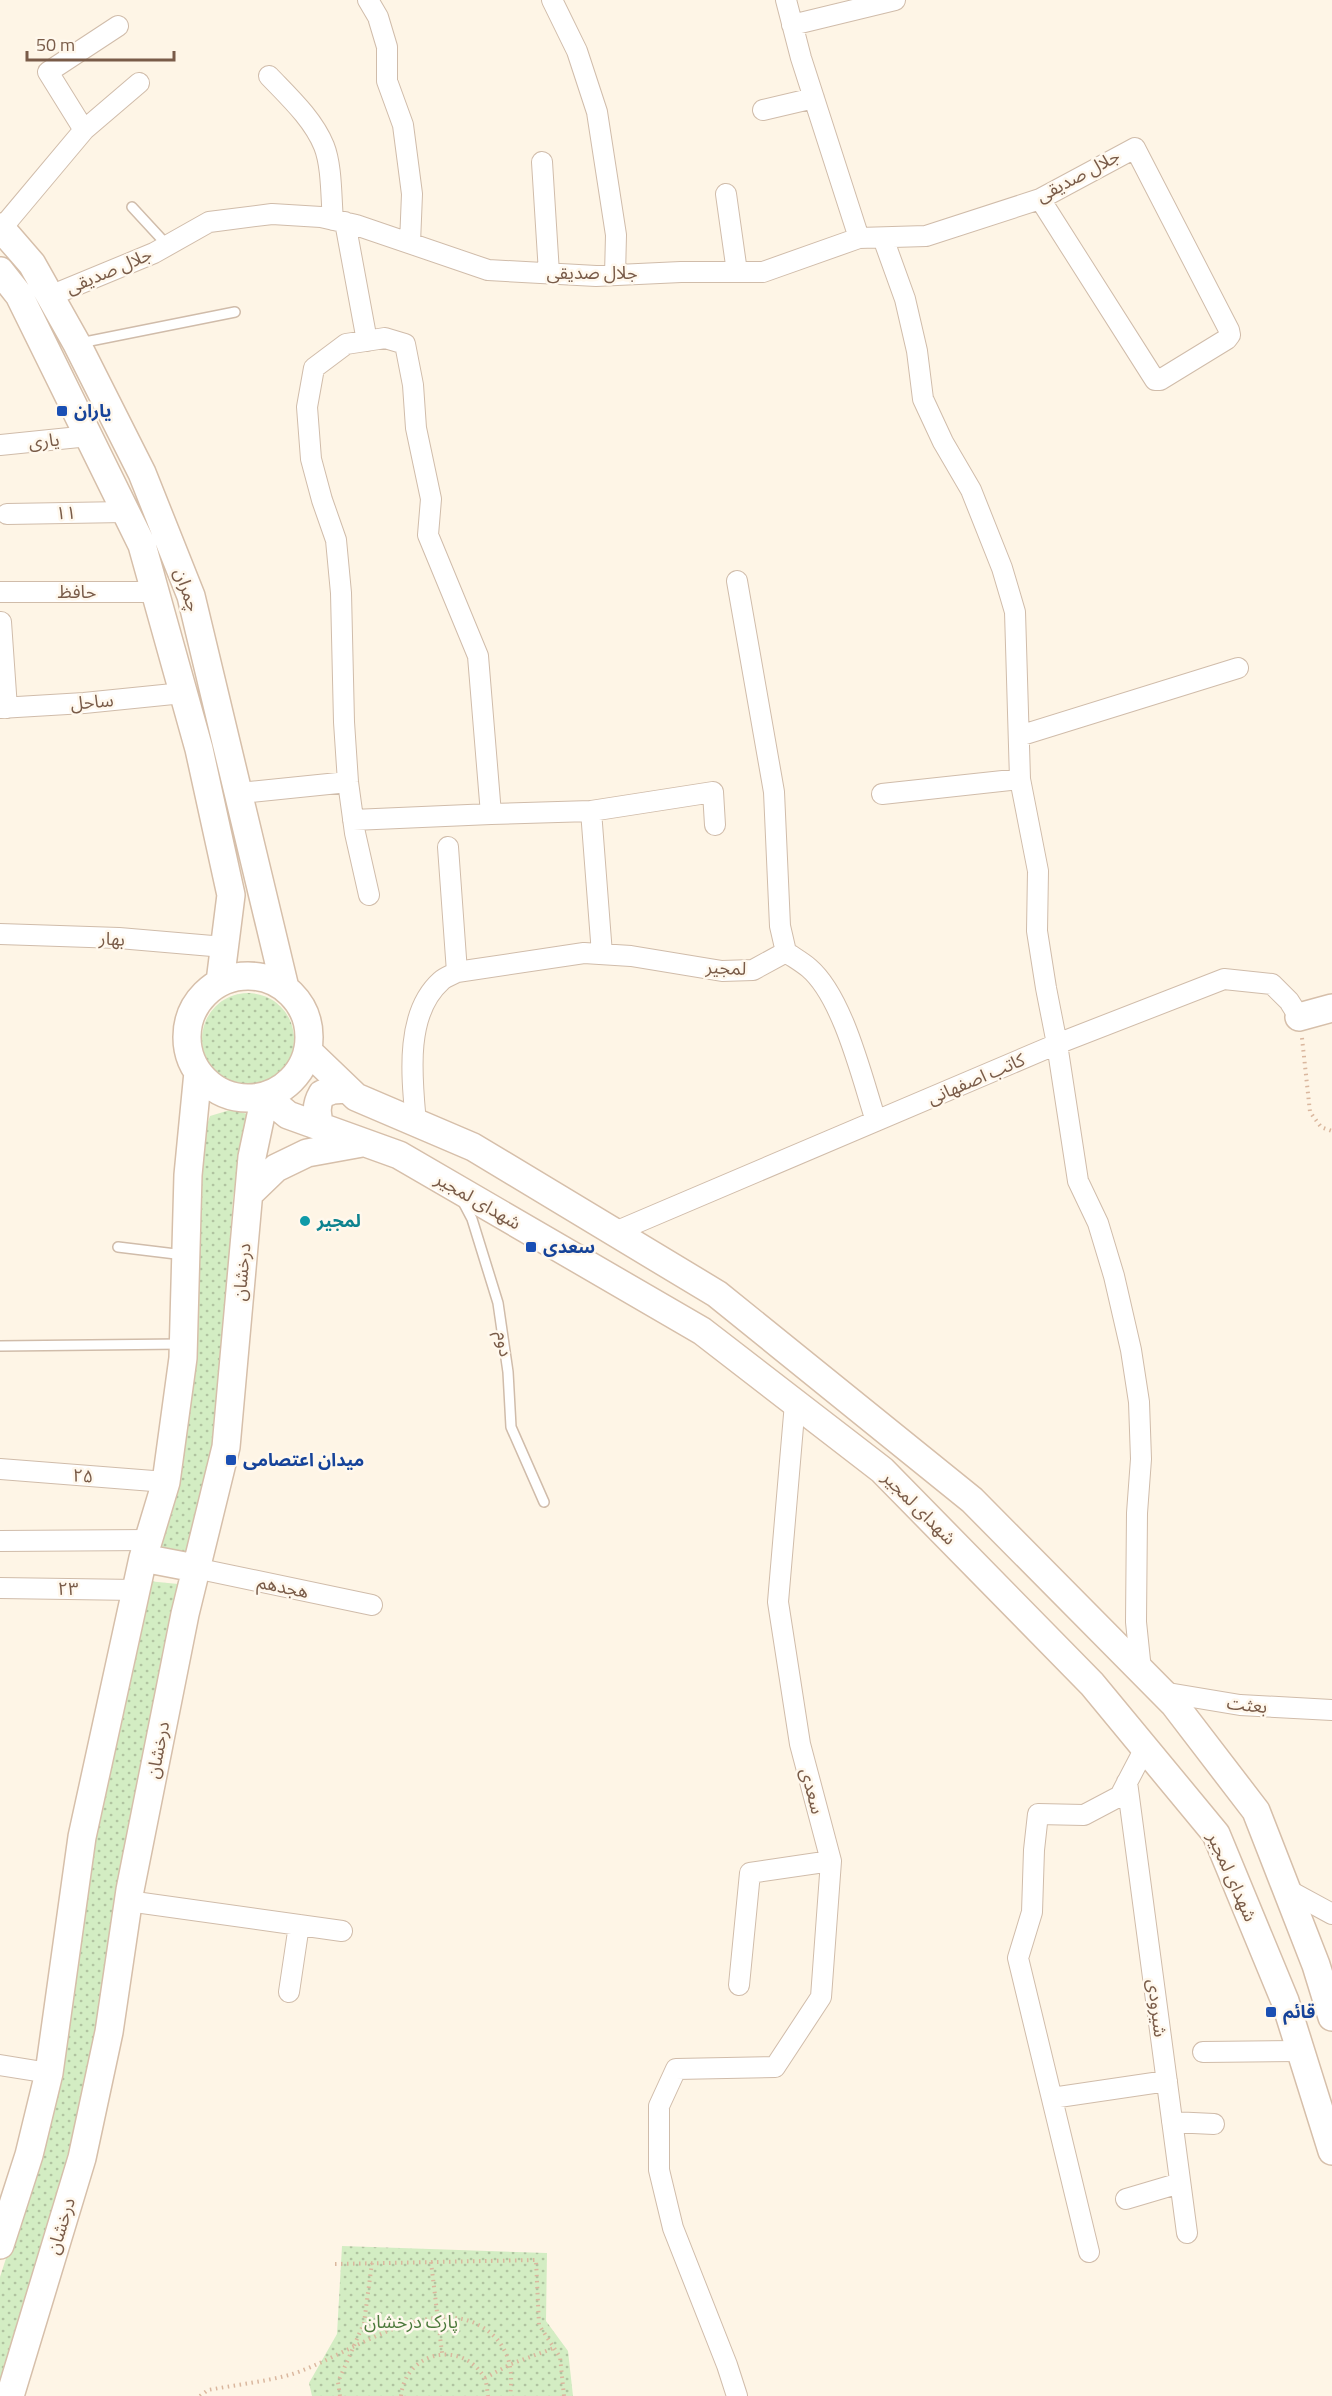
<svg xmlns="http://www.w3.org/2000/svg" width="1332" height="2396" font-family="'Titillium Web','Noto Sans Arabic',sans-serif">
<defs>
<pattern id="grass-dots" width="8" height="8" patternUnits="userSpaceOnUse" patternTransform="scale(1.5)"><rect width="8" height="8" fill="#d3edc3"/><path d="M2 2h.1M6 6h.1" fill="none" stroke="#b0c3a0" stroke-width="1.8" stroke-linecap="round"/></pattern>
</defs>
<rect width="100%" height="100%" fill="#fef5e6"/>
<!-- grass -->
<path fill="url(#grass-dots)" d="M202 1039a46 46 0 1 1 92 0a46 46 0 1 1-92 0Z
M230,1110l18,4 -15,84 -15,222 -13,65 -20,70 -30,-11 37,-157 6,-49 -2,-98 6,-100 8,-24z
M148,1581l30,3 -4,36 -92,494 -82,282v-119l58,-181 11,-65 24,-174 33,-185z
M342,2246l205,7 -1,68 22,30 5,45h-261l-3,-13 28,-49z"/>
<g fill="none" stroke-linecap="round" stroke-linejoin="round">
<!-- lane casing -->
<g stroke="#d0bcaa" stroke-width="12">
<path id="lane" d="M132,207l36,39
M80,343l155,-31
M462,1200l10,19 26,84 10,69 3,55 33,75
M118,1247l66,8
M0,1346l181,-2"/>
</g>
<!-- street casing -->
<g stroke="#d0bcaa" stroke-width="22">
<path id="street" d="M368,0l10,17 9,30v34l16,44 9,69 -2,49
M552,0l25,51 20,61 19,123 -1,40
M786,0l15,58 58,180
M792,25l103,-25
M269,76c20,21 44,43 55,70 8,20 7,52 9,74
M763,110l51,-12
M84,130l55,-47
M542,162l7,111
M726,194l11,78
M345,222l22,119
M1,229l83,-99 -36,-58 70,-46
M883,238l22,61 12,52 6,48 20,43 28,48 31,78 13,44 5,167 18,92 -1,60 9,57 11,56 21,137 20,42 16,53 17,74 8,52 2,57 -4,54 -1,109 5,48
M50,296l104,-43 55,-31 63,-8 49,3 35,8 132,45 108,6 85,-4h82l96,-34 67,-2 114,-37 95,-51 94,182 1,5 -3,4 -67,41h-5l-115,-181
M0,445l89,-9
M7,514l118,-2
M0,592h155
M1,622l6,86
M0,708l84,-5 99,-10
M1019,736l219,-68
M240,793l108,-11
M882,794l138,-15
M591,811l11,143
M353,820l138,-6
M448,847l9,125
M369,895l-14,-62 -7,-51 -4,-60 -3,-129 -5,-53 -14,-40 -11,-41 -4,-52 7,-39 32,-24 39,-6 20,6 8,41 3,43 15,71 -3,36 50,121 13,158 100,-3 122,-19 2,33
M0,934l119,4 105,9
M786,952c7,5 16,10 23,16 34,29 53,110 67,153
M416,1123c-4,-44 -12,-109 25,-142 4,-4 11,-6 16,-9l127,-19 47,3 91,15 31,-1 33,-18 -6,-26 -6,-134 -37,-211
M615,1232l442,-188 167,-65 48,5 17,17 10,16
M0,1469l166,13
M0,1541l149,-1
M195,1568l177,37
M0,1588l136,2
M1162,1692l78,13 92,5
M1127,1782l60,451
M1286,1889l46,25
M128,1901l214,30
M739,1985l11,-112 81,-12
M289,1992l10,-67
M1203,2052l97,-1
M0,2065l49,8
M1052,2098l115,-17
M1172,2122l42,2
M1126,2199l54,-16
M1089,2252l-71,-294 14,-46 2,-62 4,-36 46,1 36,-19 25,-48
M737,2396l-10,-31 -54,-137 -14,-58v-64l17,-37 99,-2 46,-70 10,-136 -31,-117 -22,-142 17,-199"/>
</g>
<!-- secondary casing -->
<g stroke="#d6bfaa" stroke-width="30">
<path id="secondary" d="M0,227l32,37 45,80 65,129 49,123 94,392
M0,271l19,24 123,250 57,204 32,146 -11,87
M187 1037a61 61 0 1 1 122 0a61 61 0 1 1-122 0Z
M1299,1017l33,-9
M308,1051l48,46 117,50 244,147 255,206 202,204 82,107 60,154 16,52
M265,1096l23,19 111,40 303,176 180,139 210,214 124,150 69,167 47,150
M320,1127c-3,-13 -5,-21 2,-33l11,-4 14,-1
M249,1194l27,-26 31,-15 55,-10
M143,1558l52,10
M0,2245l29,-90 20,-82 33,-236 61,-279 23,-76 17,-124 5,-183 10,-103
M10,2396l72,-238 27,-126 21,-142 55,-276 41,-167 26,-290 13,-61"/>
</g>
<!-- path -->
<path stroke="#dab79e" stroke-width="4" stroke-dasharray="1.5 4.5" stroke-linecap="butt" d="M1302,1038l8,74 11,15 11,4
M431,2262l11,91
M335,2264l201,-4 3,65 21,32 4,39
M485,2378l26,-14 43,-16
M200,2396l8,-6c27,-5 55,-8 81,-15 59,-17 150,-93 206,-38 16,17 18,37 15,59
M340,2396l-2,-14 26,-59 8,-60
M401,2396c4,-44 60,-57 83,-19 3,5 3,13 4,19"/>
<!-- lane -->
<use href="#lane" stroke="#fff" stroke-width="9"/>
<!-- street -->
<use href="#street" stroke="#fff" stroke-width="20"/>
<!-- secondary -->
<use href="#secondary" stroke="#fff" stroke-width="27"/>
</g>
<!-- markers -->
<g fill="#1a4fb4" stroke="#fff8ed" stroke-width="2">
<rect x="56" y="405" width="12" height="12" rx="3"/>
<rect x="525" y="1241" width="12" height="12" rx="3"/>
<rect x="225" y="1454" width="12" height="12" rx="3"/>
<rect x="1265" y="2006" width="12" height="12" rx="3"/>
</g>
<circle fill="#0f9aa8" stroke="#fff8ed" stroke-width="2" cx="305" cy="1221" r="6"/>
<g text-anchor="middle" stroke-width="5" stroke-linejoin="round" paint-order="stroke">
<!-- street labels -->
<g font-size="18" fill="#795b48" stroke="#fff8ed">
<text transform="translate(1078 176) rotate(-28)" y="6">جلال صدیقی</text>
<text transform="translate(109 271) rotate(-23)" y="6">جلال صدیقی</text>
<text x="592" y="279">جلال صدیقی</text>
<text transform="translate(44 441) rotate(-6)" y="6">یاری</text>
<text transform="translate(66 513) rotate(-1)" y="6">۱۱</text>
<text transform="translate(187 590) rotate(71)" y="6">چمران</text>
<text x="77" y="598">حافظ</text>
<text transform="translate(92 702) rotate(-5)" y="6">ساحل</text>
<text transform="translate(112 939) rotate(3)" y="6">بهار</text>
<text transform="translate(726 968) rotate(3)" y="6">لمجیر</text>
<text transform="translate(976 1079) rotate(-23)" y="6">کاتب اصفهانی</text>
<text transform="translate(478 1201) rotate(30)" y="6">شهدای لمجیر</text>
<text transform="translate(242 1272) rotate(-85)" y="6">درخشان</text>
<text transform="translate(504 1344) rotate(82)" y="6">دوم</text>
<text transform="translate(83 1476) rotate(4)" y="6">۲۵</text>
<text transform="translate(919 1508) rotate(45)" y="6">شهدای لمجیر</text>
<text transform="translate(283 1587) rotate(12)" y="6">هجدهم</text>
<text transform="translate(68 1589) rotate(1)" y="6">۲۳</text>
<text transform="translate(1247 1705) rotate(6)" y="6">بعثت</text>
<text transform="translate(158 1750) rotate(-79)" y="6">درخشان</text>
<text transform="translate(812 1791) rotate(75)" y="6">سعدی</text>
<text transform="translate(1232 1877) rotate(66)" y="6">شهدای لمجیر</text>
<text transform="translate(1157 2008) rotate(83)" y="6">شیرودی</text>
<text transform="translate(61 2226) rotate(-73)" y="6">درخشان</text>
</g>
<!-- transit labels -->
<g font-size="18" font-weight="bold" fill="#164399" stroke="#fff8ed" text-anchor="start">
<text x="74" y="417">یاران</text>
<text x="543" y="1253">سعدی</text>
<text x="243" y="1466">میدان اعتصامی</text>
<text x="1283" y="2018">قائم</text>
</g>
<!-- culture labels -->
<g font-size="18" font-weight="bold" fill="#0d838f" stroke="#fff8ed" text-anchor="start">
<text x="317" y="1227">لمجیر</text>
</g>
<!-- park labels -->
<g font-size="18" fill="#4d7a3c" stroke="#fff8ed">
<text x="411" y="2328">پارک درخشان</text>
</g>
</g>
<!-- scale -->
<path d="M27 51v9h147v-9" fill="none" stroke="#795b48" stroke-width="3"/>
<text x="36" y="51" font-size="18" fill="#795b48" stroke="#fff8ed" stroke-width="4.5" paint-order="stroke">50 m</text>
</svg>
